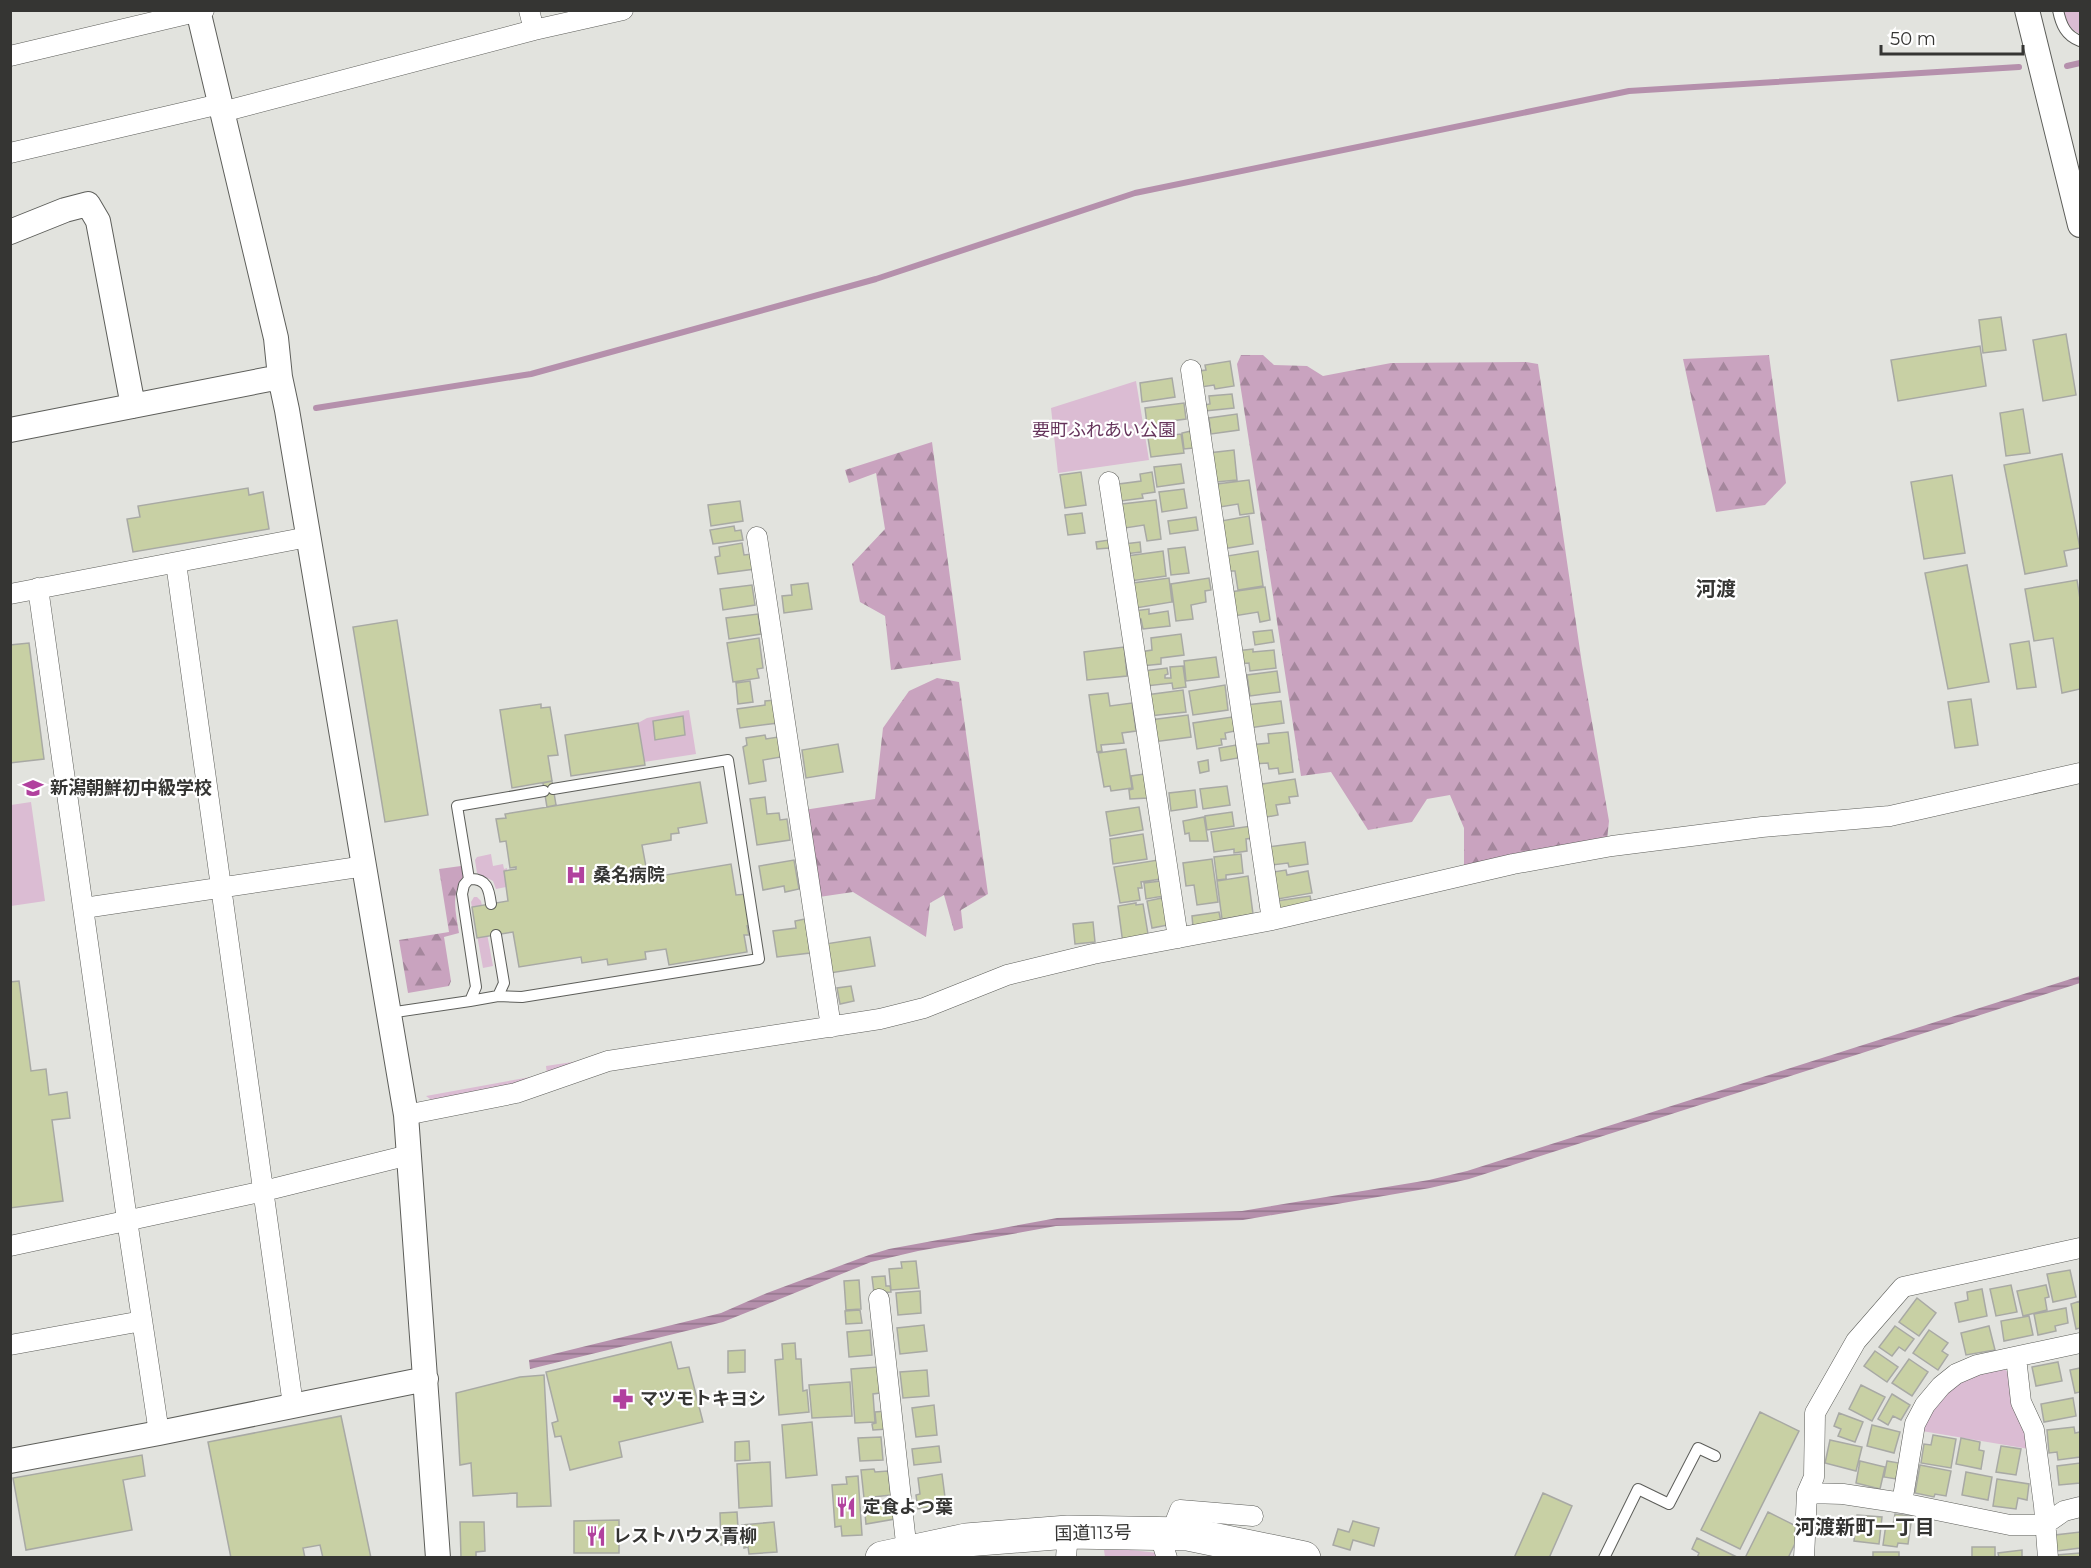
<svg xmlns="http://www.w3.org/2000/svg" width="2091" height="1568" font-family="Montserrat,'Noto Sans JP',sans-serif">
<defs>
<pattern id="forest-firs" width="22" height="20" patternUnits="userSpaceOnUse" patternTransform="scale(1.5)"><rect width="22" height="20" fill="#c9a3bf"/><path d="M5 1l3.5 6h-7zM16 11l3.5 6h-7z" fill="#a4869c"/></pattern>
<pattern id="water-rules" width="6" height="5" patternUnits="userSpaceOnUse" patternTransform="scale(1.5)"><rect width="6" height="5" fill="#b590ac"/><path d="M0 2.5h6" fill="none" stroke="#94768d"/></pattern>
</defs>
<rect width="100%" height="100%" fill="#e2e3de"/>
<!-- green -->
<path fill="#dbbcd3" d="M2063,11h17v23c-11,-5 -13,-12 -17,-23z
M1136,381l13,79 -91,13 -7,-65z
M689,710l7,44 -52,8 -6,-39 9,-5z
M31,802l14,99 -34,5v-101z
M491,854l2,12 10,-2 1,5 3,-1v3l-3,1 2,15 -10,2 -3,-8 -16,-8 -2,-13 2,-3z
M474,897h3l4,4 12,65 -10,2 -12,-66z
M606,1057l-90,30 -79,17 -11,-8 121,-22 -1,-8z
M2003,1368l7,6 17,58 2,17 -107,-18 11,-25 29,-26z
M1104,1550h27l27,3 1,4h-54z"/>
<!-- forest -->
<path fill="url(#forest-firs)" d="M1241,355h22l11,10 33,1 16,10 68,-13 135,-1 12,2 44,300 27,157 -2,19 -143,27v-39l-14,-33 -23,4 -15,23 -44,8 -37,-58 -30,4 -64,-412z
M1769,355l17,128 -21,22 -49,7 -33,-153z
M932,442l29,218 -70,10 -6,-54 -25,-14 -8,-38 33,-35 -9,-56 -27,10 -4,-13z
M937,678l22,4 29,212 -27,16 2,18 -9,3 -10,-36 -14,8 -4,34 -73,-45 -34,5 -15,-87 71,-11 8,-71 26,-37z
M461,866l2,2 1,8c-14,18 -8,37 -5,57l-15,4 7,44 -2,5 -41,7 -9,-53 50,-8 -10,-63z"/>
<!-- water -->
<path fill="url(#water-rules)" d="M2080,976v7l-611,196 -39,9 -187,32 -187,6 -138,25 -47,11 -148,60 -193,47 -1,-9 192,-47 46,-20 102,-38 20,-6 168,-31 185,-7 187,-31 38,-9z"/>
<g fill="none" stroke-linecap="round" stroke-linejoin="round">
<!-- stream -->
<path stroke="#b590ac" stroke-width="6" d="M2067,66l13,-3
M316,408l215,-34 345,-95 259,-86 494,-102 390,-24"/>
</g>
<!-- building -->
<path fill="#c8d0a4" stroke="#a8a9a4" stroke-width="1.5" d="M2001,317l5,33 -23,3 -4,-33z
M2066,334l10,61 -33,6 -10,-61z
M1980,346l6,40 -88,15 -7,-41z
M1230,361l4,25 -19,3 -1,-4 -13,2 -2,-16 7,-1 -1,-5z
M1172,378l3,19 -33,5 -2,-19z
M1232,394l2,14 -29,3 -1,-6 6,-1 -1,-8z
M1184,403l2,16 -15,2 -2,9 -21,3 -3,-25z
M2023,409l7,44 -24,3 -6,-43z
M1237,414l2,16 -28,4 -2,-16z
M1191,431l2,17 -9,1 -2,-16z
M1181,434l3,19 -33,4 -3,-19z
M1234,450l3,30 -21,2 -8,-29z
M2062,454l18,94 -16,3 3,15 -42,8 -21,-109z
M1181,464l3,19 -27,4 -3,-20z
M1081,472l5,33 -21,3 -5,-33z
M1152,472l3,20 -13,2 1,4 -22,3 -2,-17 22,-3 -1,-7z
M1952,475l13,78 -41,6 -13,-77z
M1249,480l5,33 -14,2 -2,-11 -18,3 -3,-23z
M248,488l1,7 14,-3 6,37 -136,23 -6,-33 13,-2 -2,-11z
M1184,489l3,19 -25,4 -3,-20z
M1156,500l5,39 -14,2 -3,-16 -19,3 -3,-24z
M740,501l3,20 -32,5 -3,-21z
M1082,513l3,20 -17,2 -3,-20z
M1249,516l4,28 -31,5 -1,-28z
M1196,517l2,13 -28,4 -2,-13z
M734,526l1,5 6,-1 2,10 -30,4 -3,-14z
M1109,540v8l-12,1 -1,-7z
M1140,542l1,10 -16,2 -1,-10z
M742,543l2,12 8,-1 3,15 -37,5 -3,-17 5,-1 -1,-9z
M1185,547l4,26 -18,2 -3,-26z
M1163,551l3,25 -36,5 -3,-25z
M1258,551l5,35 -25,4 -3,-19h-6l-2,-15z
M1967,565l22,117 -41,7 -23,-116z
M1169,578l3,24 -36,6 -3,-25z
M1209,578l2,12 -6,1 1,11 -15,3 2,14 -17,2 -5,-37z
M2077,580l3,19v90l-18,4 -9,-55 -19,3 -9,-52z
M808,583l4,26 -28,4 -2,-17 10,-1 -1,-10z
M752,585l3,20 -32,5 -3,-21z
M1265,587l5,33 -10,2 -2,-10 -24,4 -4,-24z
M1149,609v5l19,-3 2,15 -27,3 -2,-10 -6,1 -1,-9z
M758,614l3,20 -32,5 -3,-21z
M397,620l31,195 -43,7 -32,-195z
M1272,630l2,12 -19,3 -2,-13z
M1181,634l3,21 -23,3v6l-20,2 -1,-14 12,-2 -1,-12z
M759,638l4,30 -6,1 2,9 -26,4 -6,-39z
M2029,641l7,46 -19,2 -7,-45z
M29,643l15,116 -34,4v-118z
M1124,647l3,29 -40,4 -3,-28z
M1253,649v3l21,-2 2,18 -26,3 -1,-8 -11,1 -2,-13z
M1216,657l3,20 -33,4 -2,-20z
M1183,666l3,21 -13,2 -1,-6 -26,3 -2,-15 23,-3 1,6 -3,1v3h6l-1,-11z
M1277,671l3,21 -30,4 -3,-21z
M750,681l3,21 -15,2 -2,-21z
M1225,685l3,25 -35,5 -4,-24z
M1183,690l3,22 -37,4 -3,-21z
M1108,693l2,13 22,-3 4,28 -14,2 2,10 -23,2 1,6 -5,1 -8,-57z
M1971,699l7,46 -23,3 -7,-46z
M775,700l3,23 -38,5 -3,-19 28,-4v-4z
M1281,701l3,22 -35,5 -3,-23z
M541,704v4l9,-1 8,48 -10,1 4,25 -40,7 -12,-78z
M1188,715l3,22 -38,5 -3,-22z
M683,716l2,19 -30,5 -2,-19z
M1232,717l3,14 -10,2 1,6h-5l1,6 -25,4 -4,-26z
M638,723l7,42 -74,11 -6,-41z
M1288,732l5,40 -14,2 -1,-6 -9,1 -1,-6 -15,1 -3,-19 19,-2 -1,-9z
M765,735l1,4 12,-2 3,20 -18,3 3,21 -17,3 -6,-37 4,-2 -1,-7z
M838,744l5,28 -37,6 -4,-28z
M1236,745l2,13 -17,3 -2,-13z
M1126,749l6,39 -21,3 -1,-5 -6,1 -6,-34z
M1208,760l1,11 -9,2 -2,-11z
M1144,774l4,24 -18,1 -1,-9 4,-1 -2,-13z
M1295,779l3,17 -9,1 1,6 -14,2 2,10 -17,3 -5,-33z
M552,781l4,24 -9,2 -4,-24z
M700,782l7,41 -29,5 1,5 -8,1v6l-29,5 6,33 83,-14 5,31 11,-1 9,31 -9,1 2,9h-5l3,17 -78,13 -3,-16 -21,3 1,7 -38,6 -1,-6 -25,4 -1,-6 -62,10 -6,-35 -36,6 -5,-31 36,-6 -4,-30 12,-2v-2l-6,1 -4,-27 -6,1 -4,-23 10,-1 -1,-4z
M1227,786l3,19 -27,4 -3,-20z
M1195,790l2,17 -26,4 -2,-18z
M765,797l2,17 12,-1 1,7 7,-1 3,21 -33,5 -7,-46z
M1139,807l4,23 -33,6 -4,-24z
M1232,812l2,14 -27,4 -2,-14z
M1204,817l4,24h-18l-1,-8 -4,1 -2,-13z
M1251,826l2,12 -7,1 1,12 -13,2v-4l-20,3 -3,-20z
M1143,834l4,25 -34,5 -3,-25z
M1305,842l3,22 -19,3 -1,-4 -16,2 -3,-18z
M1241,854l2,19 -17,2v4l-9,1 -3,-23z
M1212,859l6,43 -21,3 -3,-20 -8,1 -3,-23z
M794,860l5,29 -14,3 -1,-6 -21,4 -4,-24z
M1158,860l3,19 -20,3 1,6h-4l2,12 -20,3 -6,-36z
M1286,870l1,5 21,-4 4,22 -34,6 -5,-27z
M1248,876l5,38 -31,5 -5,-38z
M1161,881l3,15 -18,3 -2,-16z
M1310,896l2,10 -33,6 -2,-11z
M1162,898l6,27 -16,3 -5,-27z
M1136,903v2l7,-1 6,36 -26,4 -5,-38z
M1219,912l2,10 -28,5 -1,-11z
M805,919l5,34 -33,4 -4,-26 23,-3 -1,-7z
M1093,922l2,20 -20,2 -2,-20z
M870,937l5,29 -45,7 -5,-29z
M19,981l12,90 15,-2 3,26 18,-3 3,26 -18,2 11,81 -53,7v-226z
M851,986l3,15 -14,3 -3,-16z
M916,1261l3,27 -28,2 -2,-21 13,-1 -1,-6z
M2070,1270l6,27 -23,5 -6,-28z
M885,1276l1,10h4l1,6 -17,1 -2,-16z
M859,1280l2,29 -15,1 -2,-29z
M2011,1285l6,27 -21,4 -6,-27z
M2046,1285l3,12 -4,1 2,12 -24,6 -6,-25z
M1982,1289l5,27 -28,6 -4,-19 13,-3 -1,-8z
M920,1291l1,22 -23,2 -2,-22z
M1917,1298l19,15 -17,23 -20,-14z
M2080,1301v27l-4,1 -5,-25z
M2066,1308l2,15 -13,3 1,5 -18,4 -4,-21z
M860,1310l2,13 -16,1 -1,-13z
M2029,1316l4,19 -29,6 -3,-20z
M924,1325l3,26 -27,3 -3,-26z
M1895,1326l19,13 -9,12 -6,-4 -7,9 -13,-9z
M1989,1326l6,24 -29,5 -5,-22z
M870,1330l2,25 -23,2 -2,-25z
M1929,1330l19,13 -6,8 6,4 -10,15 -25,-17z
M671,1342l7,27 11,-2 14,55 -84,20 3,15 -52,13 -9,-34 -6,1 -3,-14 6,-2 -12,-49z
M795,1343l1,16h5l2,32 4,-1 2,22 -30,3 -4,-55 8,-1 -1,-15z
M745,1350v22l-17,1v-22z
M1875,1351l23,16 -11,15 -23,-16z
M1909,1359l19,13 -16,24 -20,-13z
M2058,1362l4,19 -26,5 -4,-19z
M878,1367l2,26 -7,1 2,28 -20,1 -4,-54z
M2080,1368v24l-5,1 -5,-23z
M927,1370l2,26 -26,2 -3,-26z
M544,1375l7,131 -34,1v-14l-44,3 -2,-33 -11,2 -4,-72 64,-16z
M850,1382l2,34 -40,2 -3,-33z
M1861,1385l24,12 -13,24 -23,-12z
M1892,1394l18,11 -9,15 -8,-4 -5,9 -10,-6z
M2073,1398l3,18 -32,6 -3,-18z
M934,1405l3,30 -21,2 -4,-29z
M887,1411l1,18 -15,1 -1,-6 4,-1 -1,-11z
M1760,1412l39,19 -59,118 -39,-19z
M1839,1413l24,9 -8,20 -17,-6 3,-7 -7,-3z
M341,1416l30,142h-48l-3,-13 -17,3 2,10h-74l-23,-116z
M812,1422l5,53 -31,3 -4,-53z
M1872,1425l28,7 -6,21 -27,-7z
M2074,1427l1,6 5,-1v25l-22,3 -1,-8 -8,1 -2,-23z
M1933,1435l23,4 -5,29 -30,-5 3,-19 7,1z
M881,1437l2,23 -23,1 -2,-23z
M1961,1438l19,4 -1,8 5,1 -3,18 -25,-5z
M1830,1440l32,7 -6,24 -31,-8z
M749,1441l1,19 -15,1v-19z
M939,1446l2,16 -27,3 -2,-16z
M2001,1446l20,3 -5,26 -20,-3z
M142,1455l3,21 -22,4 9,50 -106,20 -13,-72z
M1860,1461l25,6 -5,22 -24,-6z
M1887,1461l12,2 -3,16 -12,-2z
M770,1462l2,44 -33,2 -2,-44z
M2080,1463v20l-21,2 -2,-19z
M1920,1465l31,6 -5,25 -11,-2 -1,3 -19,-4z
M874,1469l1,3 13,-1 3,24 -27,3 -3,-28z
M1966,1472l26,5 -4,23 -26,-5z
M942,1474l4,31 -28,4 -2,-14 4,-1 -2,-16z
M858,1476l4,59 -20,1 -1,-10 -6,1 -3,-42 15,-1 -1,-7z
M1997,1479l32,5 -2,16 -9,-2 -2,11 -23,-3z
M1543,1493l29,13 -23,52h-35z
M894,1501l1,18 -29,5 -2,-21z
M737,1512l2,32 -18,1 -1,-32z
M1768,1512l34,17 -14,29h-43z
M1895,1514l17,2 -4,28 -10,-1 -1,4 -14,-2 3,-21 7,1z
M1857,1515l25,2 -3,27 -25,-3z
M619,1520v33h-45v-32z
M1353,1521l26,7 -5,18 -21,-6 -3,10 -17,-5 5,-16 11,3z
M460,1522h24l1,29 -9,1v6h-15z
M774,1522l3,30 -28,2 -1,-7 -4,1 -2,-23z
M2080,1532v16l-23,3 -2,-16z
M1697,1538l42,20h-42l2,-5 -7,-4z
M1972,1547h23v11h-23z
M2022,1550v8h-23l-1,-5z
M1873,1552h26v6h-26z
M2080,1553v5h-24v-3z"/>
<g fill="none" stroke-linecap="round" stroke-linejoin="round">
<!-- service casing -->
<g stroke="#5d5e5a" stroke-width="12">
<path id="service" d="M2058,10c3,15 8,26 22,31
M469,879c18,-1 20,10 22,25
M496,935l8,48 -6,13
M470,1001l28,-5 24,1 237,-38 -31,-199 -175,29
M389,1013l81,-12 6,-14 -14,-93 2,-9 5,-6 -12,-73 87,-15
M1604,1558l34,-69 31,15 29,-56 17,8"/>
</g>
<!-- minor casing -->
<g stroke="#5d5e5a" stroke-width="21">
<path id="minor" d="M529,10l5,20
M10,56l194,-46
M222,112l312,-82 89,-20
M10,153l210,-49
M1191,370l81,550
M1109,482l69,456
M757,537l74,490
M176,563l117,842
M38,588l89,632 32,213
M10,594l298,-57
M84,908l281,-42
M406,1115l110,-22 92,-32 272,-42 44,-11 83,-33 86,-21 179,-34 241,-56 99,-18 150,-19 128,-11 190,-43
M10,1246l254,-55 145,-36
M879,1299l28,253
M2080,1343l-103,22 -21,9 -15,12 -16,19 -10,19 -13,79 108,22h34l20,-14 16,-4
M10,1345l132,-24
M2016,1357l5,45 13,28 10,76 4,52
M1902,1503l-59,-9 -36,-1 7,-16 1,-64 41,-72 47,-54 177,-39
M1159,1533l8,25
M1171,1533l9,-23 73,6
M1066,1558l2,-26
M1804,1558l3,-65"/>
</g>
<!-- tertiary casing -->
<g stroke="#5d5e5a" stroke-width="26">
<path id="tertiary" d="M198,10l78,328 4,39 7,33 119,705 32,443
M2027,10l53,215
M10,232l55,-22 23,-6 10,17 35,185
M10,430l270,-53
M10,1461l149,-28 267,-54"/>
</g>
<!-- trunk casing -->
<g stroke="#5d5e5a" stroke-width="34">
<path id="trunk" d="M882,1558l84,-18 102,-8 120,2 116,24"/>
</g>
<!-- service -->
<use href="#service" stroke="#fff" stroke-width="10"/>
<!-- minor -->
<use href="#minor" stroke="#fff" stroke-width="20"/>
<!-- tertiary -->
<use href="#tertiary" stroke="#fff" stroke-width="24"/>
<!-- trunk -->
<use href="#trunk" stroke="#fff" stroke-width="33"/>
</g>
<!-- icons -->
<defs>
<g id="school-bare" transform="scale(1.62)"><path d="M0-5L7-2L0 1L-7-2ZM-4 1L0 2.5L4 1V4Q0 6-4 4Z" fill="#b1419e" stroke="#fff" stroke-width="2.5" paint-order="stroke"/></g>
<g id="hospital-bare" transform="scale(1.62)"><path d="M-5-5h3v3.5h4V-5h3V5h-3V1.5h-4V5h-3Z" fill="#b1419e" stroke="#fff" stroke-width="2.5" paint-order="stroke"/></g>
<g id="pharmacy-bare" transform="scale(1.62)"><path d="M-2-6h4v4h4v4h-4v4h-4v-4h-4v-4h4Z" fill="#b1419e" stroke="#fff" stroke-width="2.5" paint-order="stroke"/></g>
<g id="restaurant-bare" transform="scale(1.62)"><path d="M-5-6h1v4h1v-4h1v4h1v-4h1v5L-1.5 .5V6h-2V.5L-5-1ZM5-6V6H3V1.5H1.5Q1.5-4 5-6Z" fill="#b1419e" stroke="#fff" stroke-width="2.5" paint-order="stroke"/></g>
</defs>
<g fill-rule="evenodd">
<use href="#school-bare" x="33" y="788"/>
<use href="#hospital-bare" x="576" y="875"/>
<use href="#pharmacy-bare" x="623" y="1399"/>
<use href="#restaurant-bare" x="846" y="1507"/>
<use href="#restaurant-bare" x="596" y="1536"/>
</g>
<g text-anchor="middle" stroke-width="4.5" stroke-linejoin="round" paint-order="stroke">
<!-- park labels -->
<g font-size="18" fill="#65345b" stroke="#fff">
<text x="1104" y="436">要町ふれあい公園</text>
</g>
<!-- poi labels -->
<g font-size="18" font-weight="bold" fill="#353533" stroke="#fff" text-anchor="start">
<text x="50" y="794">新潟朝鮮初中級学校</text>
<text x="593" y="881">桑名病院</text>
<text x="640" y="1405">マツモトキヨシ</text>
<text x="863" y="1513">定食よつ葉</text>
<text x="613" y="1542">レストハウス青柳</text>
</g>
<!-- street labels -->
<g font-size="18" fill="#353533" stroke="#fff">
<text transform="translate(1093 1533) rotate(-1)" y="6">国道113号</text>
</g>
<!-- neighbourhood labels -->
<g font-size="20" font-weight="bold" fill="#353533" stroke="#fff">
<text x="1716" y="596">河渡</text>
<text x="1865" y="1534">河渡新町一丁目</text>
</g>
</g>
<!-- border -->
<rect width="2091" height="1568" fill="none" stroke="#353533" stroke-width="24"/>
<!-- scale -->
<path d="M1881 45v9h142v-9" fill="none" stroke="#353533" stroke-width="3"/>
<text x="1890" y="45" font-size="18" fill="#353533" stroke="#ffffff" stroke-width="4.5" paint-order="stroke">50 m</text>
</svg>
